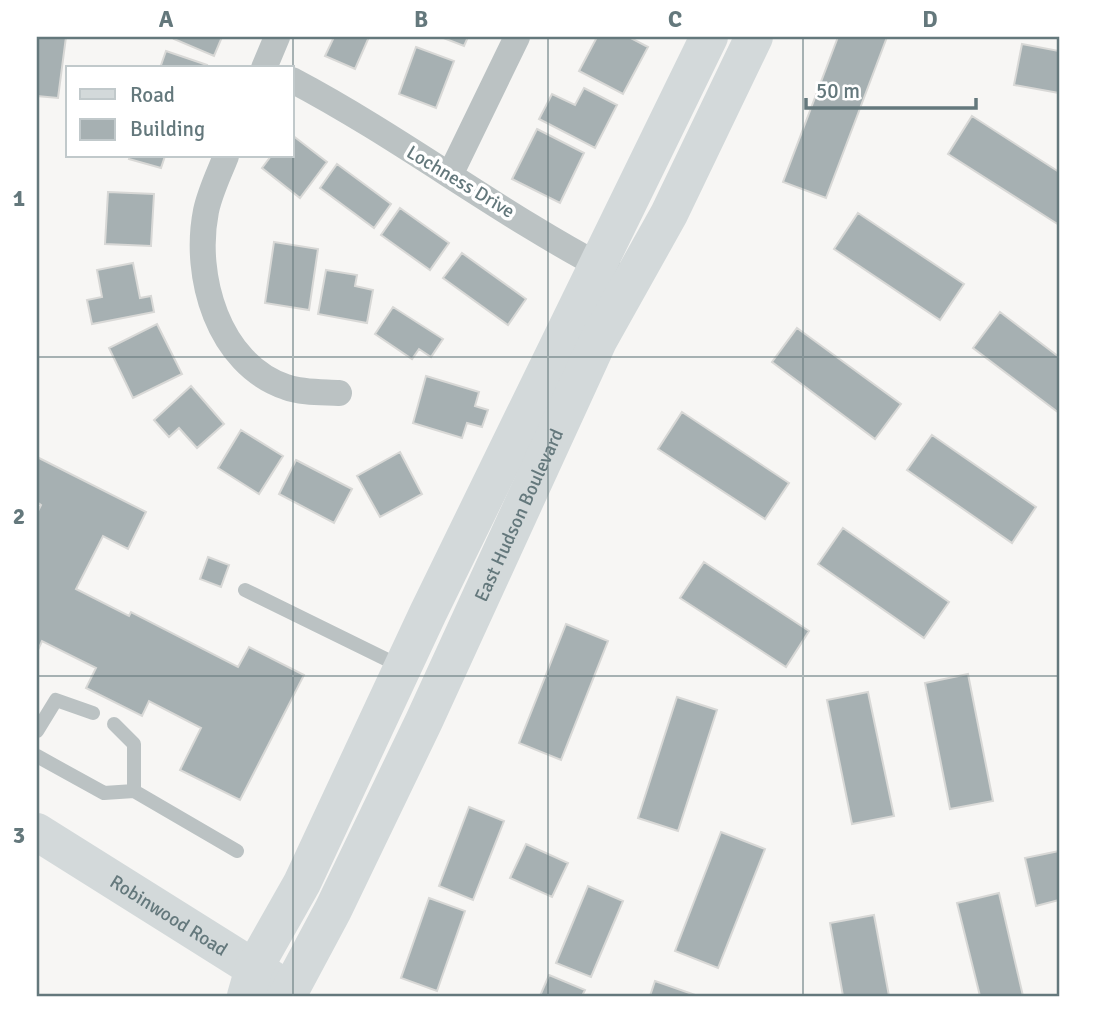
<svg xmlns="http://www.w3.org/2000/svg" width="1096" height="1033" font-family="Signika,sans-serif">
<rect width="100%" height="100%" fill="#f7f6f4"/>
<!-- building -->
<path fill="#a6b0b2" stroke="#d8d8d6" stroke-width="2" d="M37,37h29l-8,61 -21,-2z
M175,37h47l-8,19 -40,-17z
M334,37h35l-14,32 -30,-13z
M441,37h27l-4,9z
M597,37h32l19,10 -25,47 -44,-23z
M838,37h49l-61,161 -43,-16z
M1022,44l37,7v42l-45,-8z
M416,47l38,14 -18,47 -37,-14z
M166,51l41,14 -1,3h-46z
M584,88l33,17 -22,43 -56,-29 13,-25 23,11z
M972,116l87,56v53l-111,-71z
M537,129l47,24 -24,50 -48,-24z
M292,135l35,27 -27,36 -38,-30 9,-12h21z
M130,156h35l-4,12 -32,-9z
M337,164l54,40 -17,24 -54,-40z
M108,192l46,2 -3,52 -46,-2z
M400,208l49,35 -19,27 -49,-35z
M858,213l106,71 -24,36 -106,-71z
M274,242l44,7 -9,61 -44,-7z
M462,253l64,46 -18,26 -65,-47z
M133,263l7,35 11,-2 3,16 -62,12 -5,-24 15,-3 -5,-27z
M326,270l31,5 -2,11 18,4 -6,33 -49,-9z
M393,307l50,32 -12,18 -12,-8 -7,10 -37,-25z
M1000,312l59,45v56l-86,-65z
M157,324l25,50 -49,24 -24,-50z
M797,328l104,76 -26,35 -103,-77z
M426,376l53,16 -4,14 13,4 -6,17 -15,-4 -5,15 -49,-15z
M191,386l33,38 -27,24 -18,-20 -10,9 -15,-17z
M682,412l107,71 -24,36 -107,-70z
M241,430l42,26 -24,38 -41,-26z
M932,435l104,72 -24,36 -105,-73z
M400,452l22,42 -42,23 -23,-41z
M37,457l109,55 -18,37 -25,-13 -27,53 53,27 2,-4 107,55 11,-20 55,28 -64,125 -60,-30 21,-42 -52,-27 -7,15 -56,-28 10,-20 -54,-27 -5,11v-139l4,-8 -4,-3z
M296,460l56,29 -18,34 -55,-29z
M843,528l106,74 -25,36 -106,-74z
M208,557l21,8 -8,22 -21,-8z
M704,562l105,69 -23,36 -106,-69z
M566,624l42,17 -47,119 -42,-17z
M968,674l25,127 -43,8 -25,-126z
M868,692l26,124 -42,8 -25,-124z
M677,697l40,13 -39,121 -40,-13z
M469,807l35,14 -31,79 -34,-14z
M721,832l44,17 -47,119 -43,-17z
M526,844l42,19 -16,34 -42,-19z
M1059,851v49l-23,6 -11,-48z
M588,886l35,15 -32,76 -35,-14z
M999,893l24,103h-43l-23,-93z
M429,898l36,13 -28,80 -36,-13z
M874,915l15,81h-46l-13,-73z
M549,975l36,15 -3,6h-42z
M655,981l43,15h-48z"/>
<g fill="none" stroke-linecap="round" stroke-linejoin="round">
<!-- service -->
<path stroke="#bbc2c3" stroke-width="14" d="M245,590l157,77
M114,724l20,20v47l103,60
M37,731l19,-31 37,13
M37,756l67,37 30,-2"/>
<!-- minor -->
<path stroke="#bbc2c3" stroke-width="26" d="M264,68l13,-31
M292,80c110,58 209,135 319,192
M226,156c-7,18 -16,36 -20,55 -13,65 12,153 80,176 16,6 37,5 53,6
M450,175l67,-138"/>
<!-- secondary -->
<g stroke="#d3d9da" stroke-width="38">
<path id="s1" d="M37,832l239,150"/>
<path d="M246,996l8,-28 48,-85 126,-270 281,-576"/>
<path id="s2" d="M287,996l46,-86 91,-189 174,-380 71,-127 85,-177"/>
</g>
</g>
<!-- grid -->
<path fill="none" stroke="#64787c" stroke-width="2" stroke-opacity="0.55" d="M293,37v959M548,37v959M803,37v959M37,357h1022M37,676h1022"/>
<g text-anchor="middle" stroke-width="7" stroke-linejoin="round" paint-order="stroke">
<!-- street labels -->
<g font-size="19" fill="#64787c" stroke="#fff">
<text transform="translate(461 181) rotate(31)" y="7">Lochness Drive</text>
<text dy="7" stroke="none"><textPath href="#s2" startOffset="534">East Hudson Boulevard</textPath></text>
<text dy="7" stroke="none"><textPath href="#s1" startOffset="156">Robinwood Road</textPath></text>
</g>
</g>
<!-- border -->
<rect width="1096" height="1033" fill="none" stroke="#ffffff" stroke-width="77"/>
<!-- legend -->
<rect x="66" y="66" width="228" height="91" fill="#ffffff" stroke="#c1c9cb" stroke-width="2"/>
<rect x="80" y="89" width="35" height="10" fill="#d3d9da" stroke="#c1c9cb" stroke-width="2"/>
<text x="130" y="102" font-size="21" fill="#64787c">Road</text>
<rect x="80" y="119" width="35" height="21" fill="#a6b0b2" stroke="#c1c9cb" stroke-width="2"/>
<text x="130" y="136" font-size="21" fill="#64787c">Building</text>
<!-- scale -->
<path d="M806 98v10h170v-10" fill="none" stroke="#64787c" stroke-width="3.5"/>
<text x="816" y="98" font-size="21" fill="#64787c" stroke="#ffffff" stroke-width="5" paint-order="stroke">50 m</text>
<rect x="38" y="38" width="1020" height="957" fill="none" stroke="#64787c" stroke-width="2.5"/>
<g font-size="23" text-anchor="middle" font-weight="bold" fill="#64787c">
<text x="166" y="27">A</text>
<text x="421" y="27">B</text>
<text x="675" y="27">C</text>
<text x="930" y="27">D</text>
<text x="19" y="206">1</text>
<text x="19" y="524">2</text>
<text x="19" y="843">3</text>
</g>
</svg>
